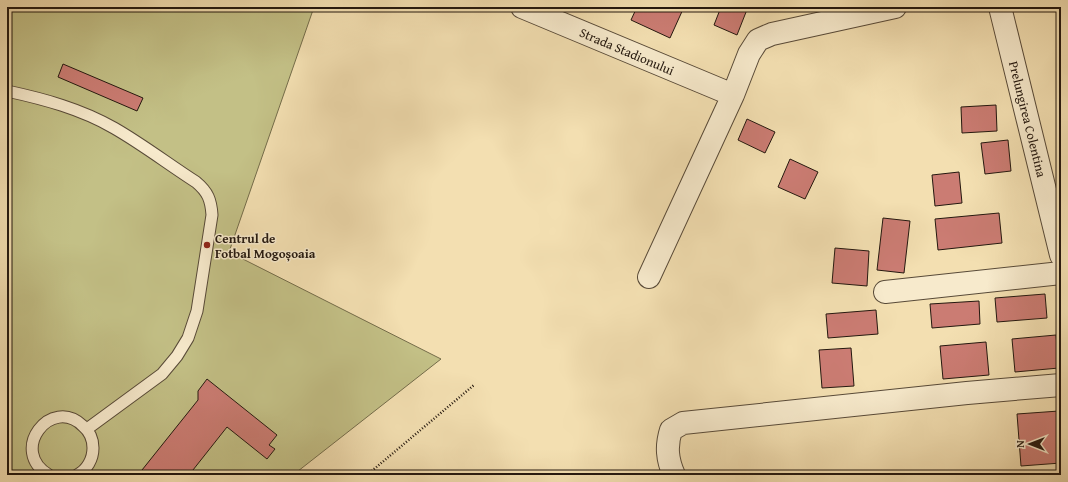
<svg xmlns="http://www.w3.org/2000/svg" width="1068" height="482" font-family="'Gentium Book Plus',serif">
<rect width="100%" height="100%" fill="#f3dfb1"/>
<filter id="stains"><feTurbulence type="fractalNoise" baseFrequency=".005" numOctaves="4"/><feColorMatrix values="0 0 0 0 .2 0 0 0 0 .09 0 0 0 0 .02 0 0 0 .5 -.17"/></filter>
<radialGradient id="worn" r=".72"><stop offset=".6" stop-color="#630" stop-opacity="0"/><stop offset="1" stop-color="#630" stop-opacity=".3"/></radialGradient>
<!-- green -->
<path fill="#c3c086" stroke="#746c4a" d="M7,7h307l-85,245 212,107 -148,116h-286z"/>
<!-- building -->
<path fill="#cb7c73" stroke="#24180f" d="M637,7h47l-14,31 -39,-18z
M721,7h27l-11,28 -23,-10z
M63,64l80,34 -6,13 -79,-34z
M996,105l1,26 -35,2 -1,-26z
M747,119l28,13 -10,21 -27,-13z
M1008,140l3,31 -26,3 -4,-31z
M790,159l28,13 -13,27 -27,-12z
M959,172l3,31 -27,3 -3,-31z
M999,213l3,30 -64,7 -3,-31z
M883,218l27,3 -6,52 -27,-3z
M835,248l34,3 -2,35 -35,-3z
M1045,294l2,24 -50,4 -2,-24z
M979,301l1,23 -48,4 -2,-24z
M876,310l2,24 -50,4 -2,-24z
M1056,335l3,33 -44,4 -3,-33z
M986,342l3,33 -46,4 -3,-33z
M851,348l3,38 -32,2 -3,-38z
M207,379l70,56 -8,10 6,4 -8,10 -40,-32 -38,48h-51l60,-75v-9z
M1059,411l2,52 -40,3 -4,-52z"/>
<g fill="none" stroke-linecap="round" stroke-linejoin="round">
<!-- lane casing -->
<g stroke="#584a38" stroke-width="13">
<path id="lane" d="M7,91c37,8 74,18 107,37 28,16 54,36 82,54 12,10 15,18 16,33l-15,96 -9,27 -11,18 -15,18 -75,55
M49,475c-41,-24 2,-80 34,-49 6,5 10,13 10,22 0,11 -6,22 -16,27"/>
</g>
<!-- street casing -->
<g stroke="#584a38" stroke-width="24">
<path id="street" d="M522,7l211,88
M1000,7l61,248
M649,277l84,-182 16,-41 9,-14 14,-6 123,-27
M885,292l176,-19
M674,475c-7,-16 -8,-29 -3,-45l12,-7 284,-30 94,-8"/>
</g>
<!-- path -->
<path stroke="#24180f" stroke-width="2.5" stroke-dasharray="1 2" stroke-linecap="butt" d="M367,475l107,-90"/>
<!-- lane -->
<use href="#lane" stroke="#f7eacc" stroke-width="11"/>
<!-- street -->
<use href="#street" stroke="#f7eacc" stroke-width="22"/>
</g>
<!-- markers -->
<circle fill="#8f2418" stroke="#f7eacc" stroke-width="1.5" cx="207" cy="245" r="4"/>
<g text-anchor="middle" stroke-width="3" stroke-linejoin="round" paint-order="stroke">
<!-- street labels -->
<g font-size="13" fill="#24180f" stroke="#f7eacc">
<text transform="translate(627 51) rotate(23)" y="5">Strada Stadionului</text>
<text transform="translate(1028 119) rotate(76)" y="5">Prelungirea Colentina</text>
</g>
<!-- poi labels -->
<g font-size="13" font-weight="bold" fill="#24180f" stroke="#f7eacc" text-anchor="start">
<text x="215" y="243">Centrul de<tspan x="215" dy="15">Fotbal Mogoșoaia</tspan></text>
</g>
</g>
<!-- margin -->
<rect width="1068" height="482" fill="none" stroke="#f3dfb1" stroke-width="24"/>
<rect x="8" y="8" width="1052" height="466" fill="none" stroke="#24180f" stroke-width="2"/>
<rect x="12" y="12" width="1044" height="458" fill="none" stroke="#24180f"/>
<!-- north arrow -->
<g transform="translate(1030 444) rotate(270)" stroke="#f7eacc" stroke-width="3" paint-order="stroke">
<path d="M0-3L7 15L0 10L-7 15Z" fill="#24180f"/>
<text y="-6" font-size="11" font-weight="bold" text-anchor="middle" fill="#24180f">N</text>
</g>
<rect width="100%" height="100%" filter="url(#stains)"/>
<rect width="100%" height="100%" fill="url(#worn)"/>
</svg>
